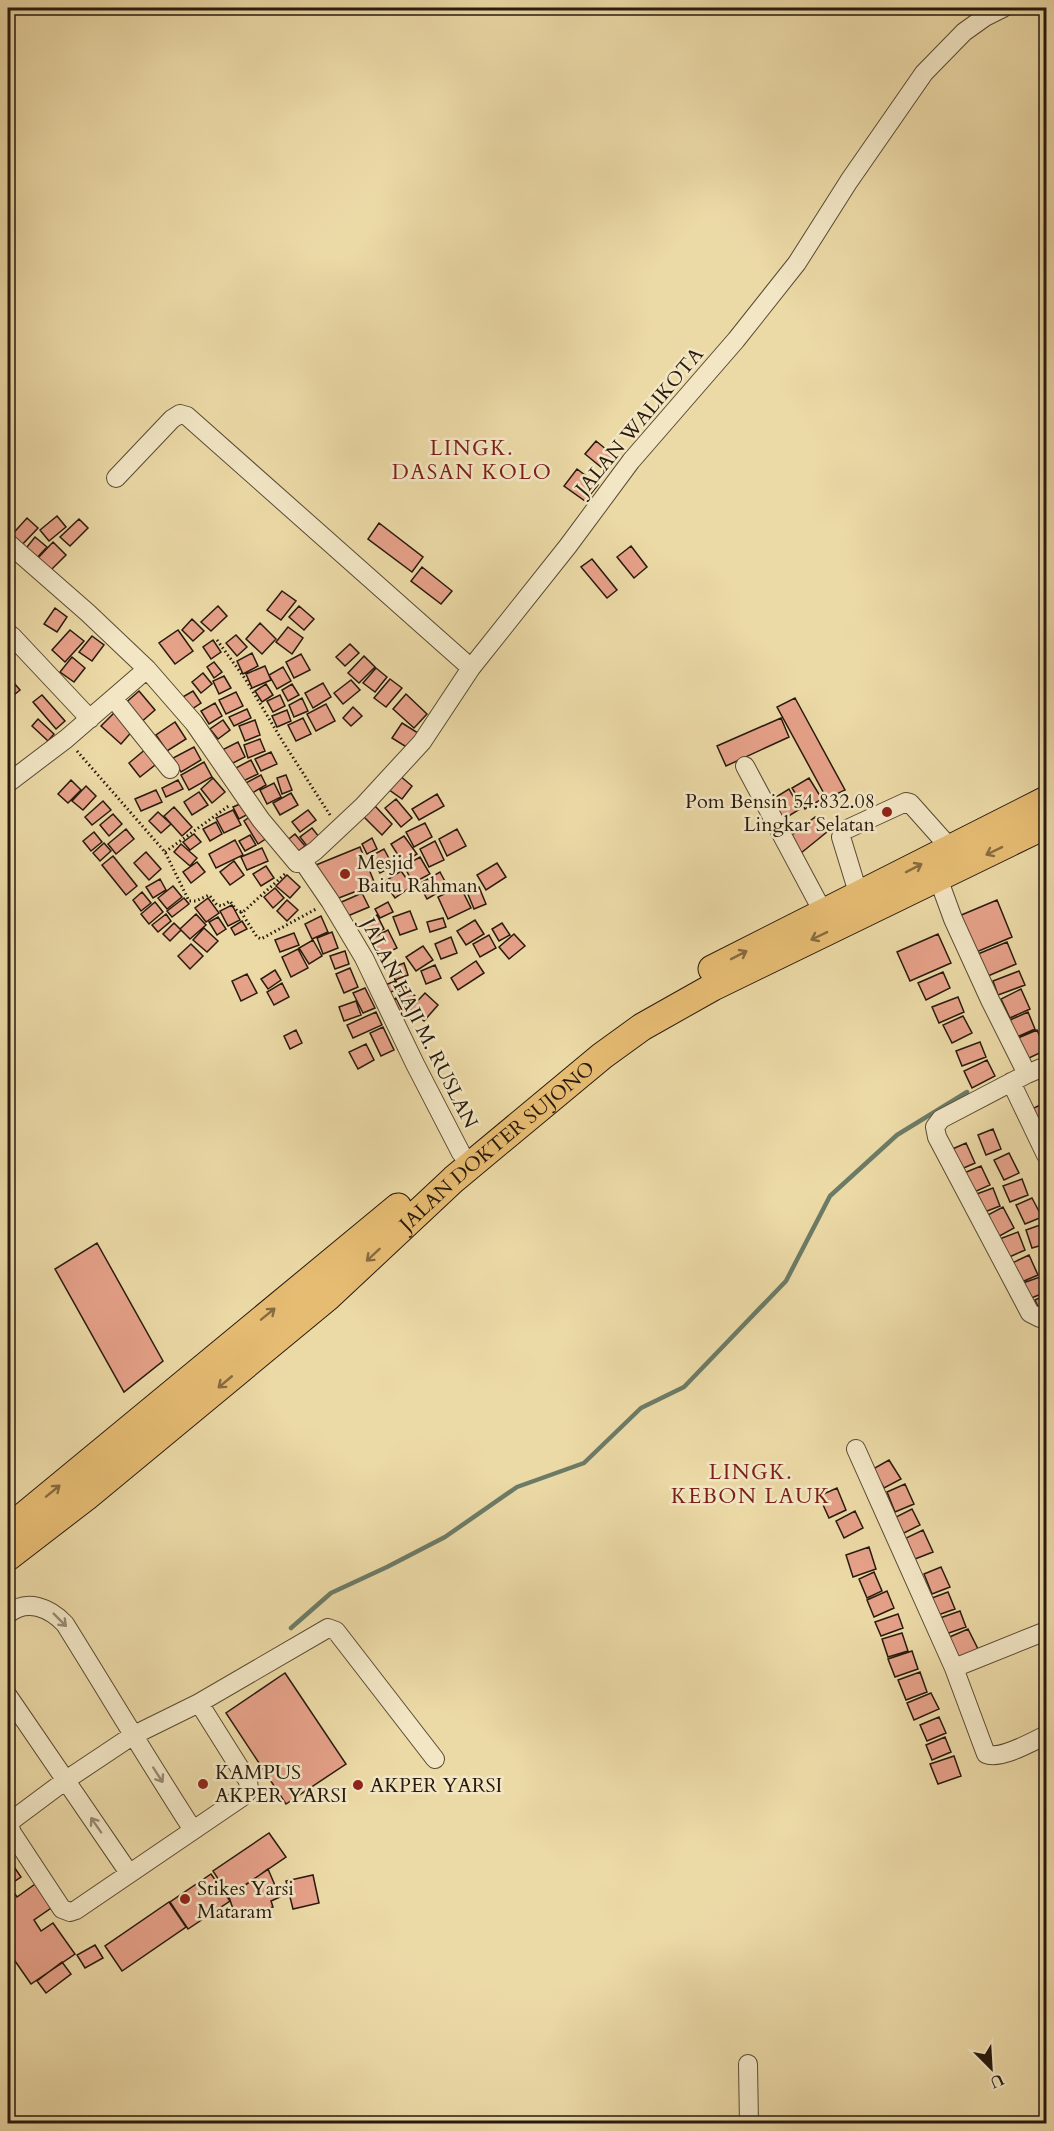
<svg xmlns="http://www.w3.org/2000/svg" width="1054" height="2131" font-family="Cardo,serif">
<rect width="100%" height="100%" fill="#ebd9a6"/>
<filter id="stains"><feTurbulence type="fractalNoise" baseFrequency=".00333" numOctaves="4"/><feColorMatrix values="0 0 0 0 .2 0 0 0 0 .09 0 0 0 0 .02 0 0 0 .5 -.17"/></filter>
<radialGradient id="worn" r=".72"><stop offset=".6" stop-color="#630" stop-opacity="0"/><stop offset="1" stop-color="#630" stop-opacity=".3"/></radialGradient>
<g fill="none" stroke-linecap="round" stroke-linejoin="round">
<!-- stream -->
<path stroke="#6c7b66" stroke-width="4.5" d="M291,1628l40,-35 56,-26 58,-30 72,-50 67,-24 57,-55 43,-21 102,-106 44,-85 67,-61 70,-43"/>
</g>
<!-- building -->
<path fill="#e6a189" stroke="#281a0d" stroke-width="1.5" d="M596,441l22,18 -11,13 -22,-18z
M577,469l21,16 -13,16 -21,-15z
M57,516l9,11 -17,14 -9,-11z
M27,518l11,10 -21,22 -9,-11z
M79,519l9,9 -18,18 -10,-9z
M379,523l44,34 -11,15 -44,-33z
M35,537l12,10 -13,14 -11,-9z
M53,542l13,13 -16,16 -12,-13z
M631,546l16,21 -13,11 -17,-21z
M592,559l25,31 -10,8 -26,-31z
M422,567l30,24 -11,13 -30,-23z
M282,591l14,10 -15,19 -14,-10z
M218,606l9,10 -16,15 -10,-9z
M299,606l15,13 -10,11 -15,-13z
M55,608l12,9 -10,15 -13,-8z
M192,619l12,12 -11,10 -11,-11z
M260,623l16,16 -14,15 -16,-15z
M288,627l15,11 -11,16 -16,-12z
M70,630l14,11 -19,21 -13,-12z
M178,630l15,21 -18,13 -16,-21z
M236,635l11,12 -10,9 -11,-13z
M92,636l12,9 -12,16 -13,-9z
M213,640l8,12 -10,7 -8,-12z
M350,644l9,9 -14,13 -9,-9z
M252,653l6,13 -15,8 -6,-13z
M301,654l9,16 -16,8 -8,-16z
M364,656l11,11 -16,16 -11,-10z
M72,657l13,11 -11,14 -14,-10z
M214,662l8,10 -8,6 -7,-11z
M265,666l6,14 -19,8 -6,-14z
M283,667l8,14 -14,8 -8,-14z
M376,668l11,9 -12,15 -12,-9z
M203,673l9,11 -11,9 -9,-11z
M8,676l12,14 -12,10z
M224,676l7,12 -12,6 -6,-13z
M390,679l12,9 -16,19 -12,-9z
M351,680l9,10 -17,14 -9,-11z
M323,683l8,14 -18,11 -8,-15z
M266,684l7,11 -11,7 -7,-11z
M292,684l7,11 -11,6 -6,-11z
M139,691l16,19 -16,14 -17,-18z
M193,691l8,12 -12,8 -8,-13z
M236,692l7,14 -17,8 -7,-14z
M406,694l21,20 -13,14 -21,-19z
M42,695l23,26 -9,8 -23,-27z
M280,695l5,11 -12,6 -6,-11z
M302,698l6,13 -14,6 -5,-12z
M795,698l50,92 -18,9 -50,-92z
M215,703l7,13 -13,8 -8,-13z
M326,704l9,17 -19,10 -9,-17z
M353,707l9,9 -11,10 -8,-8z
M247,709l4,9 -17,8 -5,-9z
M287,710l4,11 -14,6 -5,-11z
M116,711l19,17 -14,16 -20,-18z
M303,718l8,16 -15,7 -8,-16z
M781,718l8,19 -63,29 -9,-20z
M38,719l16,15 -6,7 -16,-15z
M223,720l7,10 -12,9 -8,-10z
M255,720l5,15 -15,6 -6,-15z
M175,722l11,17 -19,12 -11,-16z
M402,723l16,10 -10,15 -16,-10z
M260,739l5,12 -17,7 -4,-13z
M238,742l7,15 -18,9 -7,-15z
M194,747l7,13 -20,12 -8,-14z
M147,748l12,14 -19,15 -11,-14z
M271,752l6,12 -16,7 -6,-12z
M251,760l7,14 -19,9 -7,-13z
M204,762l8,15 -23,13 -8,-15z
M261,775l5,10 -19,11 -5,-11z
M286,775l6,15 -10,4 -5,-16z
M399,775l13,11 -10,13 -14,-10z
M213,778l12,14 -13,11 -11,-14z
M809,778l13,21 -17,10 -13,-21z
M71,780l10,10 -13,13 -10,-9z
M178,780l5,9 -17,8 -4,-9z
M274,783l7,14 -14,7 -7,-14z
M86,786l10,10 -13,14 -11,-9z
M789,789l11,20 -21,13 -11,-20z
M156,790l6,12 -21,9 -6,-12z
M199,792l9,13 -16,10 -8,-13z
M291,793l7,12 -18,10 -7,-12z
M437,794l7,12 -25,14 -7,-11z
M396,799l16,19 -11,9 -16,-19z
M103,801l8,9 -19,15 -7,-8z
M247,801l5,11 -13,7 -6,-12z
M375,806l17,18 -10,11 -18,-18z
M174,807l18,20 -10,9 -18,-20z
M233,810l8,15 -17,8 -8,-15z
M308,810l8,10 -16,12 -8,-10z
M158,812l13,12 -10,9 -12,-12z
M255,813l15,23 -12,8 -14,-23z
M113,814l9,10 -13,12 -9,-11z
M815,817l12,15 -26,21 -13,-15z
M216,822l6,12 -12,7 -7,-12z
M425,823l7,14 -18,10 -8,-15z
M312,828l11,14 -12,9 -11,-14z
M126,829l8,10 -18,15 -8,-10z
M457,829l9,17 -19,10 -8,-17z
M94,832l8,10 -11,9 -8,-10z
M194,834l7,8 -11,8 -7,-8z
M295,834l10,12 -12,9 -9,-12z
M250,835l6,10 -11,6 -6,-10z
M404,836l13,18 -14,9 -12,-19z
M372,838l5,11 -10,5 -5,-10z
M235,840l8,15 -27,13 -7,-14z
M435,841l9,19 -15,7 -9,-18z
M104,843l7,8 -11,10 -7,-8z
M181,844l16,14 -7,8 -16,-14z
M360,847l15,37 -44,17 -15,-36z
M262,848l6,13 -21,9 -6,-13z
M384,849l9,17 -13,7 -9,-17z
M146,852l15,17 -12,11 -15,-17z
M113,856l24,30 -11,9 -24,-30z
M420,857l10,17 -17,9 -9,-17z
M234,861l10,14 -14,10 -10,-13z
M197,862l8,10 -14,11 -8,-11z
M497,863l9,14 -20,13 -9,-15z
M266,866l8,12 -13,8 -8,-12z
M401,871l11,15 -17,12 -11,-16z
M440,872l8,15 -21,12 -8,-15z
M287,875l13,12 -10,11 -14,-12z
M160,879l6,11 -13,8 -7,-11z
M173,886l9,11 -15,12 -9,-11z
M460,886l11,22 -23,11 -10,-22z
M479,887l7,17 -12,5 -7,-17z
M275,888l9,10 -11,10 -9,-11z
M142,892l9,11 -10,8 -8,-11z
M362,893l7,14 -26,11 -6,-14z
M184,898l5,6 -17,13 -5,-6z
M208,898l11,15 -13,9 -11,-14z
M287,900l11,10 -11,11 -10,-10z
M997,900l15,37 -38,16 -15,-37z
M155,902l8,10 -14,12 -8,-10z
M388,902l5,10 -13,6 -5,-9z
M232,905l8,15 -12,6 -8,-15z
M410,911l7,18 -17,6 -7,-18z
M166,914l5,7 -13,11 -6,-7z
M196,914l10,11 -16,14 -10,-10z
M377,915l7,14 -15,8 -7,-14z
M321,916l7,16 -16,7 -7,-15z
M218,917l8,12 -9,6 -8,-13z
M443,918l3,9 -16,5 -3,-10z
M475,920l9,14 -18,11 -9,-14z
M242,921l5,8 -12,6 -4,-7z
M174,923l7,7 -11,11 -7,-7z
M502,923l8,12 -11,6 -7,-12z
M204,928l14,13 -11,11 -14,-12z
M388,930l9,18 -16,8 -9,-18z
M332,932l6,16 -15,6 -6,-16z
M294,933l5,12 -19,7 -5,-12z
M514,934l11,12 -16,13 -10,-12z
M938,934l13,29 -41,18 -13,-29z
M489,935l7,13 -16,9 -7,-13z
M451,937l6,16 -16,6 -6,-15z
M313,940l9,16 -13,8 -10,-16z
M1007,942l9,22 -28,12 -10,-22z
M191,944l12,12 -13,13 -12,-13z
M423,946l10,14 -17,11 -10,-14z
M298,949l10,19 -17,9 -9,-20z
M345,951l4,13 -14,5 -5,-13z
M476,961l8,12 -26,17 -7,-12z
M404,963l4,12 -13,5 -4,-12z
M435,965l6,13 -15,6 -5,-13z
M350,968l8,19 -14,6 -8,-19z
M275,970l6,10 -13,9 -7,-10z
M1019,971l6,14 -27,10 -5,-14z
M943,972l7,16 -24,12 -8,-17z
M247,974l10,19 -16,8 -9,-20z
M396,981l3,8 -14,5 -3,-8z
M282,983l7,14 -15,8 -7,-13z
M405,986l10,10 -8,9 -10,-10z
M365,988l10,20 -12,5 -10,-20z
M1021,989l9,20 -20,9 -9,-19z
M425,993l13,12 -14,16 -14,-12z
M958,997l6,15 -25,11 -7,-16z
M396,998l10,20 -8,4 -11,-19z
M356,1001l5,14 -17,6 -5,-14z
M376,1012l6,13 -29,13 -6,-13z
M1028,1012l7,17 -18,8 -7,-17z
M963,1016l9,17 -20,10 -9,-18z
M383,1027l11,23 -13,6 -11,-23z
M296,1030l6,13 -12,6 -6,-13z
M1037,1030l9,20 -19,9 -9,-21z
M980,1042l6,15 -24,9 -6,-15z
M366,1044l8,16 -16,9 -9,-17z
M987,1060l8,16 -23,12 -8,-17z
M1046,1102v29l-4,2 -12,-23z
M993,1129l8,20 -15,6 -8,-20z
M966,1143l9,20 -18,8 -9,-20z
M1009,1153l10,20 -15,7 -10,-20z
M981,1166l9,19 -18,8 -8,-20z
M1022,1179l6,16 -18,7 -7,-16z
M993,1188l7,18 -18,7 -8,-18z
M1032,1198l10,19 -17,7 -9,-19z
M1003,1207l11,21 -18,10 -12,-21z
M1043,1224l3,11v9l-14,4 -6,-18z
M1018,1232l7,18 -20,9 -8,-19z
M97,1243l66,118 -39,31 -69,-123z
M1029,1255l9,20 -21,9 -9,-19z
M1040,1277l6,15 -17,7 -6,-16z
M1046,1295v19l-4,2 -7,-16z
M889,1460l12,19 -17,9 -11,-19z
M905,1484l9,20 -19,8 -8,-20z
M837,1488l9,22 -17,8 -10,-22z
M912,1509l8,16 -18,9 -8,-16z
M855,1511l8,17 -19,10 -8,-17z
M923,1530l10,22 -18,7 -9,-21z
M869,1547l7,22 -23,8 -7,-22z
M941,1567l9,20 -18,7 -8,-20z
M874,1572l8,19 -15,7 -8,-19z
M887,1591l7,17 -20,9 -7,-17z
M948,1592l7,17 -17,6 -6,-17z
M960,1611l6,16 -20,7 -6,-16z
M898,1614l5,14 -22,8 -6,-14z
M968,1629l11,22 -23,11 -11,-23z
M902,1633l6,18 -20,6 -6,-18z
M912,1651l6,18 -23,8 -7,-18z
M920,1672l7,20 -21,8 -8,-20z
M285,1673l61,91 -60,40 -60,-91z
M931,1693l8,16 -25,11 -7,-17z
M939,1717l7,16 -19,8 -7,-16z
M945,1737l6,15 -19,8 -6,-15z
M954,1756l7,20 -23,8 -8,-20z
M269,1833l17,24 -57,39 -16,-25z
M8,1858l13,19 -12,8 8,12 21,-15 16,24 -20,14 7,11 12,-8 22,31 -44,30 -23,-33z
M268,1869l12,28 -9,4 2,6 -37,11 -7,-21z
M211,1874l19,27 -42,28 -18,-27z
M313,1875l6,28 -26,6 -7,-28z
M169,1902l17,25 -64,44 -17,-25z
M95,1945l8,13 -18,10 -8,-13z
M62,1962l9,12 -25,19 -9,-12z"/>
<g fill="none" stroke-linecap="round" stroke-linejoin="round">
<!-- minor casing -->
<g stroke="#594a33" stroke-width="20">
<path id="minor" d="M116,478l56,-59 8,-5 7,2 284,252
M8,543l80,70 59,56 47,54 67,97 36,43 5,-3
M12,636l78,83
M114,699l56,70
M745,766l78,146
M8,783l58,-44 81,-70
M302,860l13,-9 48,-45 59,-64 49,-74 97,-122 63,-85 105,-121 61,-77 52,-82 75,-108 40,-41 21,-15 18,-9
M302,860l28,41 34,57 51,106 46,89
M938,878l15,41 37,81 37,74 -86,45 -6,8 2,10 93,176 10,5 6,-3
M859,896l-18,-59 2,-6 63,-29 4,1 41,46
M1027,1074l19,-8
M1011,1082l35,73
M856,1449l98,219 32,86c14,6 46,-12 60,-19
M8,1614c19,-16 42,-6 57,10 43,69 84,138 128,206
M954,1668l92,-37
M8,1696l121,177
M199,1703l49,78 1,8 -4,6 -169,115 -6,2 -8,-3 -50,-76 -2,-6 1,-6 55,-41 66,-44z
M199,1703l129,-75 8,3 99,128
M748,2064l1,60"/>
</g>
<!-- highway casing -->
<g stroke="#281a0d" stroke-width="29">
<g id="highway">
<path d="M712,969l334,-169"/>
<path d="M8,1529l390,-322"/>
<path id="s1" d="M8,1557l78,-60 243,-201 125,-117 148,-123 40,-29 71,-40 333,-162"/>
</g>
</g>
<!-- path -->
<path stroke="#281a0d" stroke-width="3" stroke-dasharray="1.5 3" stroke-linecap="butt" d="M217,640l29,40 37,62 47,73
M77,751l88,101 24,49h7l13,-6 8,10 5,1 8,-5 7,10 6,1 43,-39
M165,852l65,-47
M241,912l16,25 4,2 55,-30"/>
<!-- minor -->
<use href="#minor" stroke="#f2e6c5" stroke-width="18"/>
<!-- highway -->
<use href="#highway" stroke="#e6bc73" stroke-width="27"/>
</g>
<!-- one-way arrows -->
<defs><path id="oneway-shaft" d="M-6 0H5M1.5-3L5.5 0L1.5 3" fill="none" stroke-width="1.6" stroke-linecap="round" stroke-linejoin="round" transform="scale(1.5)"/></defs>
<g stroke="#876b40">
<use href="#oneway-shaft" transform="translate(994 851) rotate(154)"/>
<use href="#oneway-shaft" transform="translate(914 868) rotate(-27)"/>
<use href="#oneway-shaft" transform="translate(819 936) rotate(154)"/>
<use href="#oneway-shaft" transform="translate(739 955) rotate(-27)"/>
<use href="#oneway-shaft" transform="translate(373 1255) rotate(137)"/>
<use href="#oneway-shaft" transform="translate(268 1314) rotate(-39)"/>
<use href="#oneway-shaft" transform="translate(225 1382) rotate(140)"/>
<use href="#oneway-shaft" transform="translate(53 1491) rotate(-39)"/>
</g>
<g stroke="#978a72">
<use href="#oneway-shaft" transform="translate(60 1620) rotate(45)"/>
<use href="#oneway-shaft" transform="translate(158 1775) rotate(57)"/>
<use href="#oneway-shaft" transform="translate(96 1825) rotate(-125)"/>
</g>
<!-- markers -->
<g fill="#8f2418" stroke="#f2e6c5" stroke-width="2">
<circle cx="887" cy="812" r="6"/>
<circle cx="345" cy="874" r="6"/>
<circle cx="203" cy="1784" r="6"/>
<circle cx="358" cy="1785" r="6"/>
<circle cx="185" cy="1899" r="6"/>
</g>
<g text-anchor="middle" stroke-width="5" stroke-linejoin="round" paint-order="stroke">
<!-- street labels -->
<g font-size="20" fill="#281a0d" stroke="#f2e6c5">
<text transform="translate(639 421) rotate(-50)" y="7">JALAN WALIKOTA</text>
<text transform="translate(420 1023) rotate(63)" y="7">JALAN HAJI M. RUSLAN</text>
<text dy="7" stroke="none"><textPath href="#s1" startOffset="639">JALAN DOKTER SUJONO</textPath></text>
</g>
<!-- poi labels -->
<g font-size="20" fill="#281a0d" stroke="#f2e6c5" text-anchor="start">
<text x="875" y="808" text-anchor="end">Pom Bensin 54.832.08<tspan x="875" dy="23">Lingkar Selatan</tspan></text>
<text x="357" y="869">Mesjid<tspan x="357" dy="23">Baitu Rahman</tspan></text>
<text x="215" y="1779">KAMPUS<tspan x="215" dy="23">AKPER YARSI</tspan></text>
<text x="370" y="1792">AKPER YARSI</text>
<text x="197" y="1895">Stikes Yarsi<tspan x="197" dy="23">Mataram</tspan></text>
</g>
<!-- neighbourhood labels -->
<g font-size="21" letter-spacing="1.5" fill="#7a1f14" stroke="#f2e6c5">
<text x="472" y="455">LINGK.<tspan x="472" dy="24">DASAN KOLO</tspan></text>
<text x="751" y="1479">LINGK.<tspan x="751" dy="24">KEBON LAUK</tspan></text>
</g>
</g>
<!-- margin -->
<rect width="1054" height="2131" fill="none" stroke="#ebd9a6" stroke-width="30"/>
<rect x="9" y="9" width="1036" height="2113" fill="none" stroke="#281a0d" stroke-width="3"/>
<rect x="15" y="15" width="1024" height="2101" fill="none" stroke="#281a0d" stroke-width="1.5"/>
<!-- north arrow -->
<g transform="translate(991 2068) rotate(156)" stroke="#f2e6c5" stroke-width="4.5" paint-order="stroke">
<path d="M0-4.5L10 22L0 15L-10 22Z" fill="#281a0d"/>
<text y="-9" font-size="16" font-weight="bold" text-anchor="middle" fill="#281a0d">U</text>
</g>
<rect width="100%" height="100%" filter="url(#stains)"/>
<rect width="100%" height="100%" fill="url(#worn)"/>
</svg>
